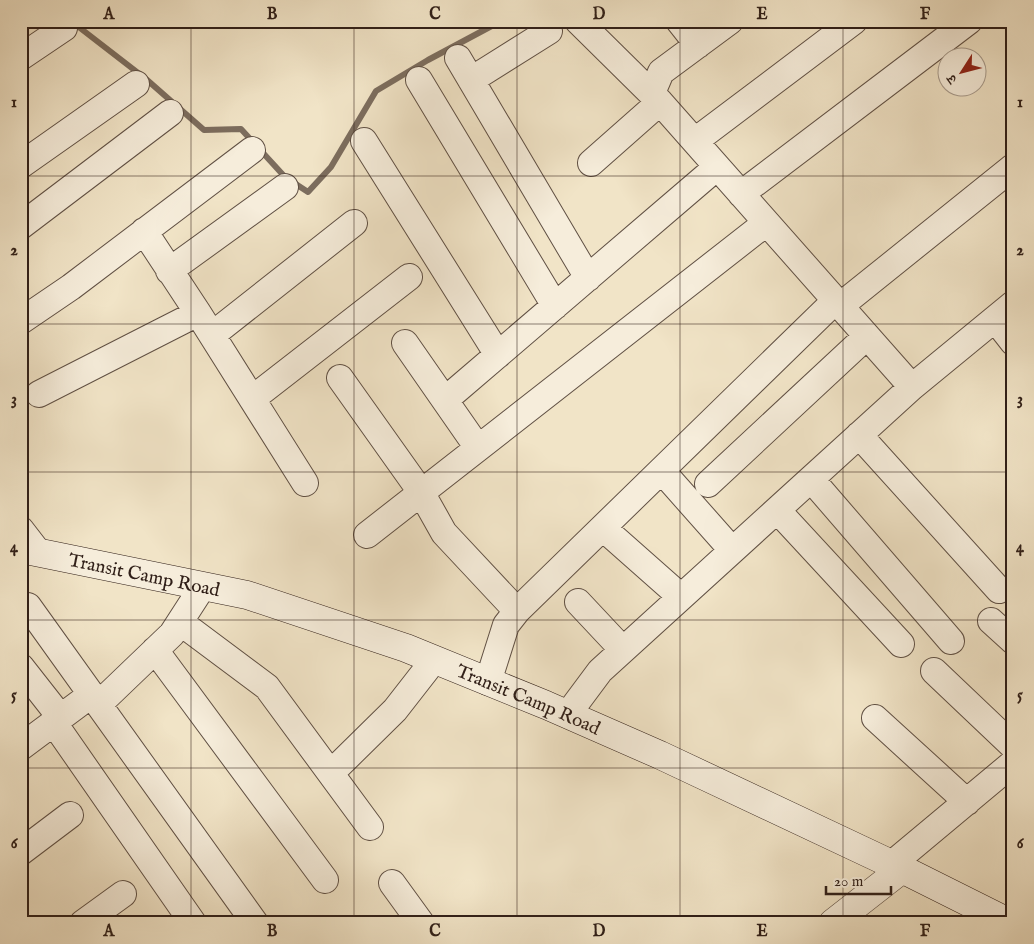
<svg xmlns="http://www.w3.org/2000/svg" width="1034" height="944" font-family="'IM FELL English','Noto Serif Devanagari',serif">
<rect width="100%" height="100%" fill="#f1e4c7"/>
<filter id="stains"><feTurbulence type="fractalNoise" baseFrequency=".004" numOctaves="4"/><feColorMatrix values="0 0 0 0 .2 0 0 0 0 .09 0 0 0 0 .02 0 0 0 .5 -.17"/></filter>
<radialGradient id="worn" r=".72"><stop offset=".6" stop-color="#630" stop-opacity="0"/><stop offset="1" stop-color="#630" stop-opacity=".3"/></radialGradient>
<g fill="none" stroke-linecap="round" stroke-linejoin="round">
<!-- stream -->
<path stroke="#7c6d5e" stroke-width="6" d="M71,21l75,58 58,51 37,-1 44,48 23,15 23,-25 45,-76 52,-31 73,-39"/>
<!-- minor casing -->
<g stroke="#605044" stroke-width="28">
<path id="minor" d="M578,21l82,81 252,285
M679,21l19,24
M21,57l43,-29
M458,58l130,220
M419,80l136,226
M471,80l78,-49
M652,93l9,-21 69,-51
M364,141l134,214
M695,141l159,-120
M591,163l69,-61
M21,165l115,-81
M741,194l228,-173
M21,226l149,-113
M144,231l54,82 107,170
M169,271l116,-84
M840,306l173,-139
M995,319l18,23
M21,321l50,-34 181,-137
M212,335l142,-112
M405,343l73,105
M340,378l81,114 23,41 73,78
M39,394l159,-81
M252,399l157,-122
M445,400l272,-233
M859,435l140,155
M662,471l70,79
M811,479l140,162
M708,484l159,-148
M777,510l124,134
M603,528l78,69
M21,530l17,22
M367,535l399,-312
M578,602l45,48
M28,606l227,317
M991,621l22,20
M180,622l87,65 103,140
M155,650l170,230
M21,667l40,51
M934,671l79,75
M488,682l18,-57 11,-14 318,-310
M99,704l73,-70 31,-48
M568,714l32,-43 312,-284 101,-83
M875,718l92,84
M54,723l139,200
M21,747l71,-53
M331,773l64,-63 39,-50
M21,852l49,-37
M892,864l121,-101
M392,883l29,40
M83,923l40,-29"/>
</g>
<!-- tertiary casing -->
<g stroke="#605044" stroke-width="29">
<path id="tertiary" d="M833,923l69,-54"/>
</g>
<!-- secondary casing -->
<g stroke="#301f18" stroke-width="29">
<g id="secondary">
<path id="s1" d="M21,549l226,46 159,53 140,57 114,50 242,114 108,54"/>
</g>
</g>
<!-- minor -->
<use href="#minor" stroke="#f6eddb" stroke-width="26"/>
<!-- tertiary -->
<use href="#tertiary" stroke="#f6eddb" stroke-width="28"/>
<!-- secondary -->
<use href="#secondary" stroke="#f6eddb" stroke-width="28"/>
</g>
<!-- grid -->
<path fill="none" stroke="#301f18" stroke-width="1" stroke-opacity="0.55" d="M191,21v902M354,21v902M517,21v902M680,21v902M843,21v902M21,176h992M21,324h992M21,472h992M21,620h992M21,768h992"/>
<g text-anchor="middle" stroke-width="4" stroke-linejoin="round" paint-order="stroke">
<!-- street labels -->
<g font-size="19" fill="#301f18" stroke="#f6eddb">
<text dy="7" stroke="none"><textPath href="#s1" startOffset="126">Transit Camp Road</textPath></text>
<text dy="7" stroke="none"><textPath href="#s1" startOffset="531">Transit Camp Road</textPath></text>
</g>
</g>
<!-- margin -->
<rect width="1034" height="944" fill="none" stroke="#f1e4c7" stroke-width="55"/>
<!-- north arrow -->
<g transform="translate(962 72) rotate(234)"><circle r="24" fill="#f6eddb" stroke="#a79b8d"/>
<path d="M0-4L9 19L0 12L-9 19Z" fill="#8f2418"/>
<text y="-8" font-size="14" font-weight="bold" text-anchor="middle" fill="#301f18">उ</text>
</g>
<!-- scale -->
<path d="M826 886v8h65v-8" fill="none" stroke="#301f18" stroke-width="2.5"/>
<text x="834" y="886" font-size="15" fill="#301f18" stroke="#f6eddb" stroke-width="4" paint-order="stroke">20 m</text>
<rect x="28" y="28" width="978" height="888" fill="none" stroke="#301f18" stroke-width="2"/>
<g font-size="16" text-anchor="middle" font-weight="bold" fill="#301f18">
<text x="109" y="19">A</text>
<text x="272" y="19">B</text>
<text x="435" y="19">C</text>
<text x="599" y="19">D</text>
<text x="762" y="19">E</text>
<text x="925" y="19">F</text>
<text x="14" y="107">1</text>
<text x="1020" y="107">1</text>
<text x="14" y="255">2</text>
<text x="1020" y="255">2</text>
<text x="14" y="404">3</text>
<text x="1020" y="404">3</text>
<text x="14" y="552">4</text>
<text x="1020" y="552">4</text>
<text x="14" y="700">5</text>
<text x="1020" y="700">5</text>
<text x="14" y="848">6</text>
<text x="1020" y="848">6</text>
<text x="109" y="936">A</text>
<text x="272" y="936">B</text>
<text x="435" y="936">C</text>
<text x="599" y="936">D</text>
<text x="762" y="936">E</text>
<text x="925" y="936">F</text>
</g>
<rect width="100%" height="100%" filter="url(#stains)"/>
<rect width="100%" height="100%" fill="url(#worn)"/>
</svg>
